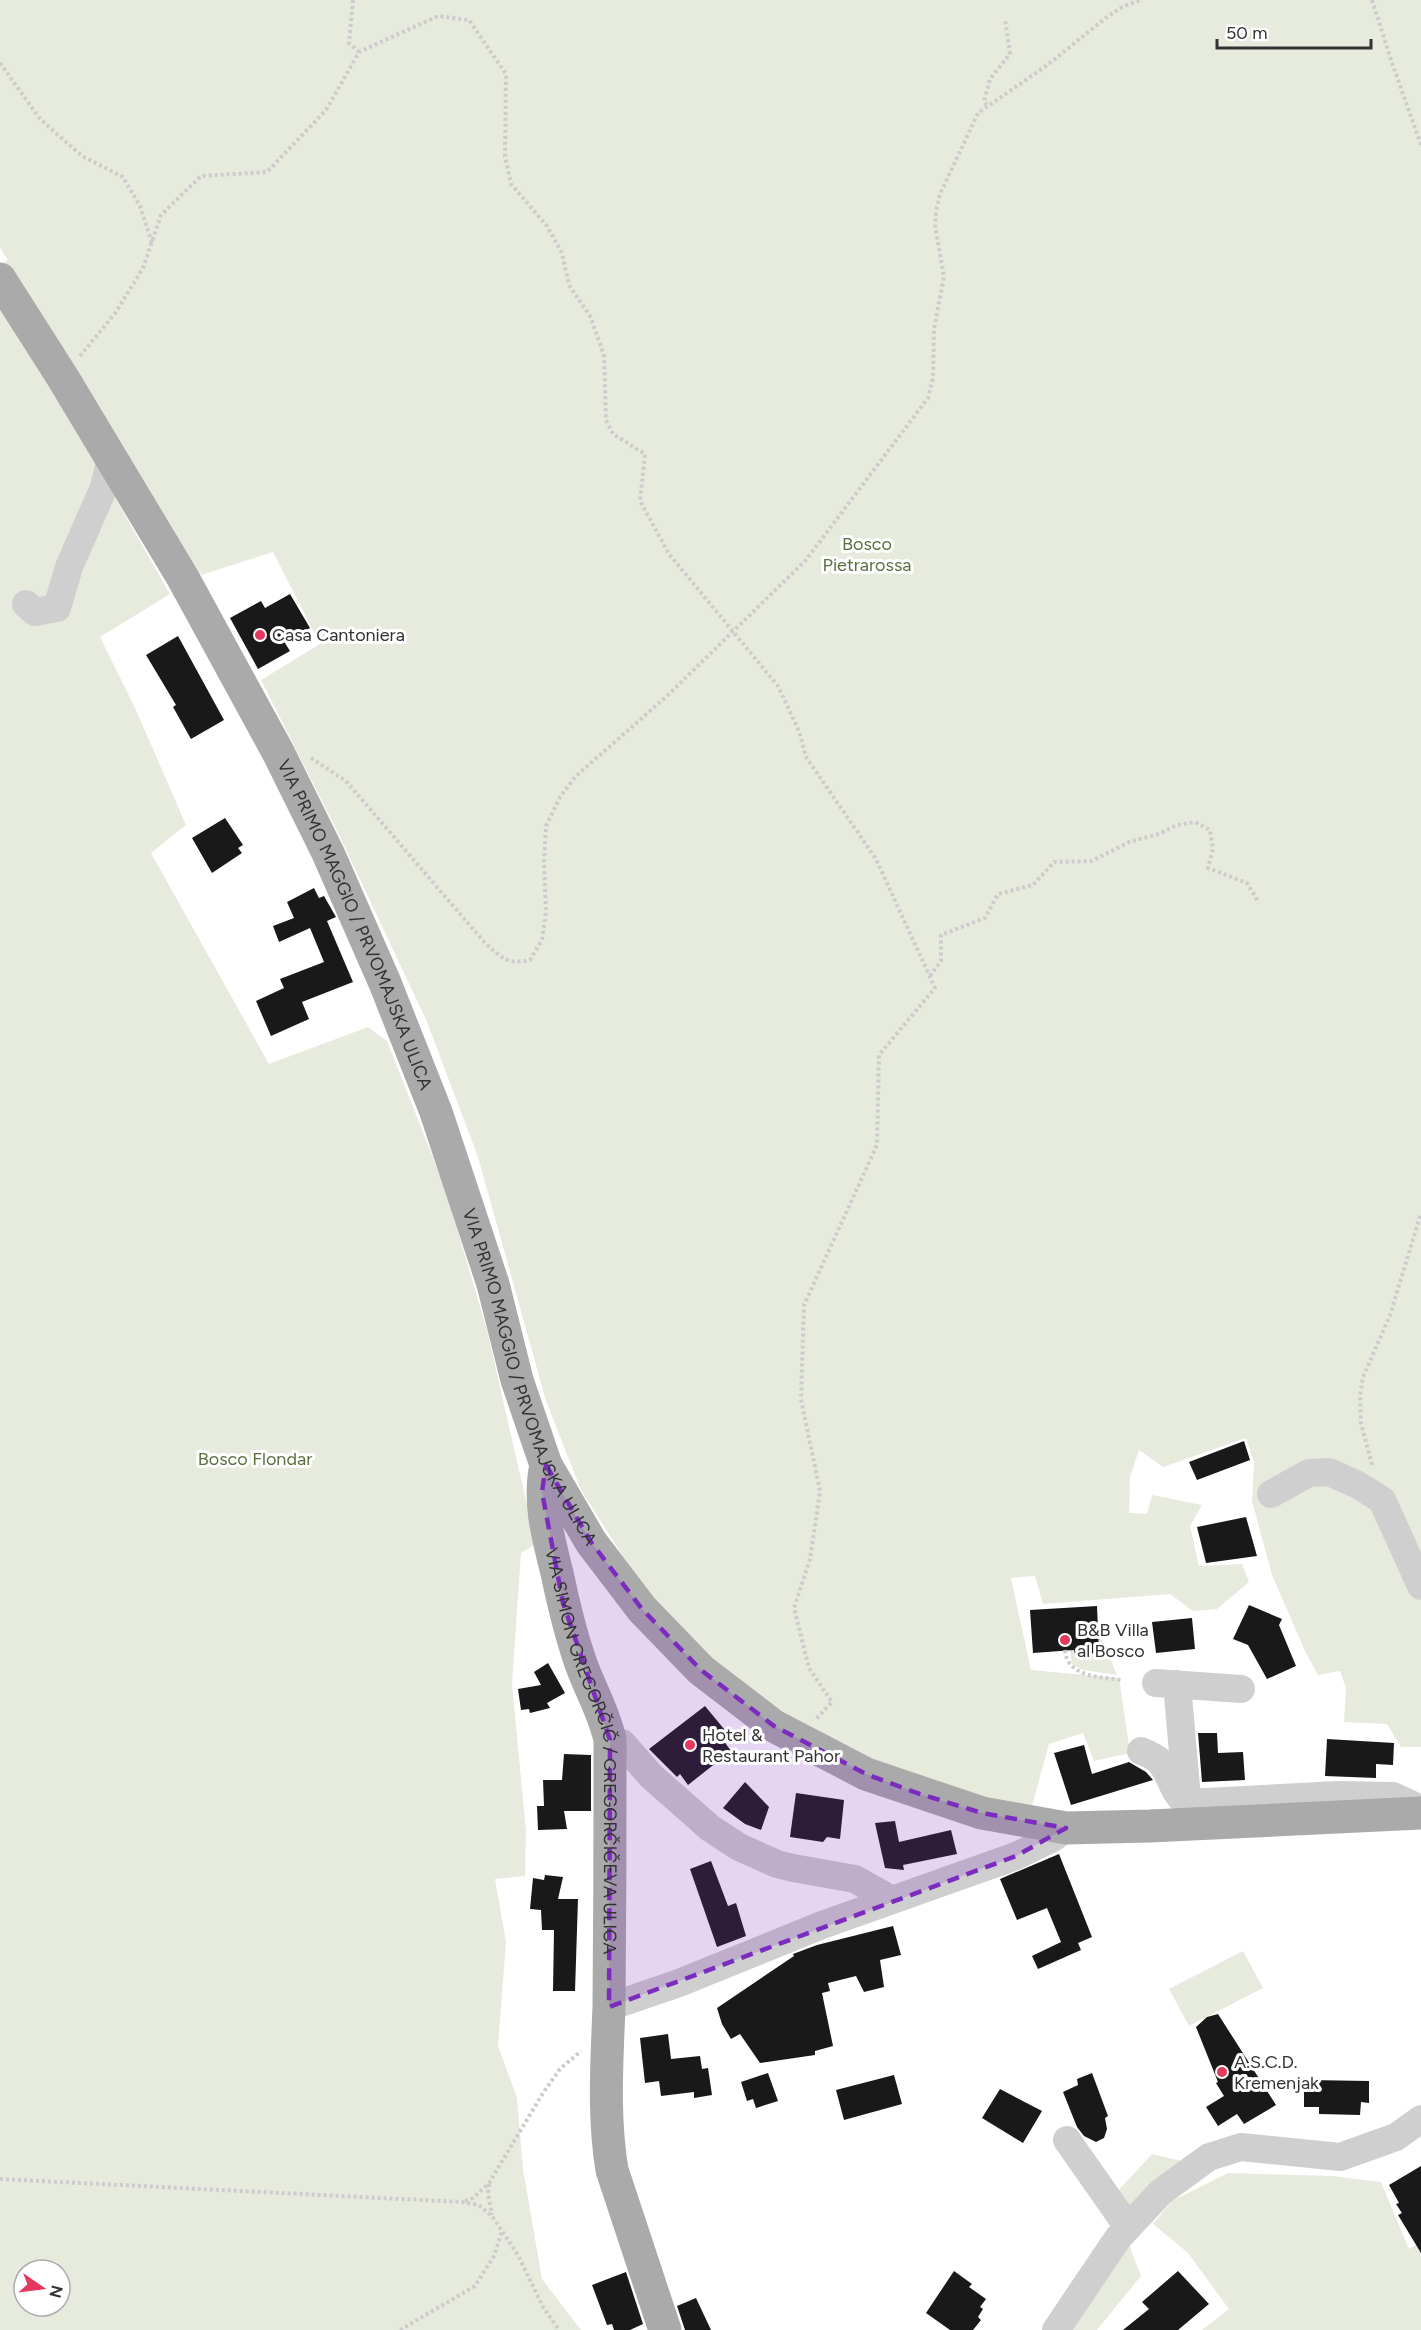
<svg xmlns="http://www.w3.org/2000/svg" width="1421" height="2330" font-family="Figtree,sans-serif">
<rect width="100%" height="100%" fill="#fff"/>
<!-- green -->
<path fill="#e7ebde" fill-rule="evenodd" d="M0,0h1421v1747h-20l-14,-23 -43,-2 2,-34 -6,-17 -22,4 -13,-24 -33,-76 -20,-74 2,-39 -8,-24 -83,29 -24,-17 -9,27 -1,36 18,1 5,-19 50,10 -12,21 9,40 43,-2 7,18 -32,27 -24,2 -23,-17 -127,10 -8,-28 -24,2 20,92 88,8 11,75 -36,8 -11,-28 -34,11 -17,62 -42,-5 -116,-37 -81,-42 -65,-44 -60,-59 -32,-42 -55,-87 -35,-89 -68,-244 -51,-135 -86,-183 -80,-159 59,-36 -47,-92 -72,23 -5,-8 -5,3 -187,-307 4,-3 -8,-12z
M0,301l49,81 121,212 -70,43 36,73 50,115 -35,28 118,211 99,-37 19,14 58,147 42,142 49,214 -15,9 -9,131 14,147 -1,45 -30,3 11,63 -8,104 19,52 6,71 19,110 39,51h-581zM24,2270h36v36h-36z
M1098,1629l19,46 -34,-5 -11,-6 -2,-14h4l1,4 24,-1z
M1243,1951l20,37 -74,38 -20,-37z
M1152,2154l34,8 -49,56 -21,-25z
M1228,2173l104,3 49,6 28,67 12,-7v88h-219l27,-21 -41,-56 -35,-29 19,-23z
M1127,2240l14,36 -44,54h-25z"/>
<!-- building -->
<path fill="#191919" d="M290,594l20,34 -25,15 5,8 -32,18 -28,-51 31,-17 4,7z
M178,636l46,84 -33,19 -18,-32 3,-2 -30,-50z
M225,818l18,27 -5,3 4,5 -30,20 -20,-35z
M314,888l5,10 5,-2 12,21 -9,4 26,61 -51,20 7,17 -38,17 -15,-35 28,-13 -4,-9 44,-17 -14,-34 -31,14 -6,-16 21,-8 -7,-16z
M1244,1441l6,19 -53,20 -8,-18z
M1246,1517l11,39 -51,7 -9,-36z
M1249,1605l33,14 -3,6 17,41 -29,13 -19,-34 -15,-6z
M1097,1606l2,47 -24,1 -1,-4 -41,3 -3,-43z
M1192,1618l3,31 -39,4 -4,-31z
M548,1663l17,30 -18,10 3,5 -20,5 -1,-4 -8,1 -3,-21 23,-4 -7,-13z
M705,1706l24,29 -6,5 8,11 -43,34 -8,-11 -3,3 -28,-28z
M1198,1733h19l1,20 25,-1 2,28 -43,2z
M1327,1739l67,4 -1,22 -17,-1v14l-51,-2z
M1084,1745l8,29 37,-12 17,10 7,8 -82,25 -17,-52z
M564,1754l27,1v56h-27l3,18 -29,1 -1,-24h7l-1,-26h19z
M745,1782l24,25 -8,23 -16,-6 -22,-16z
M796,1793l48,7 -4,39 -13,-2 -4,5 -33,-5z
M895,1821l4,21 52,-12 6,24 -54,11 1,5 -19,-2 -10,-45z
M1059,1854l33,83 -14,6 3,7 -43,19 -6,-13 29,-14 -14,-34 -30,12 -17,-41z
M711,1861l17,45 8,-3 10,33 -29,11 -27,-78z
M545,1875l18,2 -5,22h20l-3,92h-22l1,-61h-12l-1,-20 -11,-1 3,-31 11,2z
M893,1926l8,29 -21,5 4,27 -20,5 -8,-16 -28,7 2,8 -8,2 11,53 -18,5v4l-55,8 -20,-29 -9,5 -9,-15 -5,-16 77,-52 -1,-2 24,-9z
M1218,2014l58,91 -32,19 -7,-10 -19,12 -12,-19 18,-11 -8,-13 2,-1 -22,-55 11,-10z
M668,2034l3,25 29,-3 2,13 6,-1 4,27 -18,3v-6l-33,4 -2,-15 -14,2 -5,-45z
M768,2073l10,28 -22,7 -3,-9 -6,2 -6,-19z
M1092,2073l16,43 -3,2 2,11 -3,9 -8,4 -12,-6 -7,-9 -14,-35 15,-7 -1,-6z
M894,2075l8,29 -58,16 -8,-30z
M1309,2080l60,1v22l-8,-1 -1,13 -41,-1v-7h-15v-25h5z
M1000,2089l42,22 -19,32 -41,-25z
M1421,2166v87l-23,-38 4,-2 -6,-9 3,-1 -10,-18z
M954,2271l18,13 -3,3 17,12 -6,8 3,2 -5,8 3,3 -8,10h-23l-24,-17z
M1178,2271l31,33 -31,26h-55l26,-21 -7,-7z
M626,2272l17,52 -13,6h-16l-2,-6 -5,1 -15,-40z
M696,2298l15,32h-26l-8,-24z"/>
<g fill="none" stroke-linecap="round" stroke-linejoin="round">
<!-- path -->
<path stroke="#ccc" stroke-width="4" stroke-dasharray="3 3" stroke-linecap="butt" d="M353,0l-4,43 10,9
M1372,0l19,60 30,85
M0,63l40,56 42,37 41,21 17,29 12,37
M987,105l-3,-3 6,-23 20,-25 -5,-35
M80,356l36,-44 27,-44 18,-53 40,-39 66,-4 59,-62 33,-58 79,-36 31,4 37,54 -1,82 6,28 36,42 15,27 7,32 21,31 14,39 2,65 7,14 32,20 -5,47 29,53 109,132 21,45 7,26 70,102 59,129 -56,67 -2,90 -73,160 -3,94 19,92 -10,68 -16,49 15,60 23,34 -16,17
M311,758l35,23 139,162c18,15 21,22 45,17l12,-20 4,-28 -2,-50 2,-36 14,-29 16,-21 91,-80 139,-136 122,-162 5,-20 1,-49 10,-52 -9,-52 1,-14 4,-17 38,-81 68,-47 61,-49 17,-11 17,-6
M930,976l11,-15v-26l44,-17 13,-24 35,-9 21,-23 38,-1 37,-19 30,-8 18,-9 18,-3 15,8 3,19 -5,19 39,15 12,20
M1372,1465l-11,-42 -1,-27 3,-19 27,-62 31,-102
M1065,1650c2,27 35,27 56,30
M0,2179l462,23 17,3 13,11 26,39 25,52 16,23
M489,2184l-1,9 4,22
M465,2201l8,-3 16,-15 54,-90 17,-24 21,-18
M400,2330l75,-44 19,-30 8,-25"/>
<!-- minor -->
<path stroke="#cfcfcf" stroke-width="28" d="M26,604l9,8 22,-4 12,-41 35,-80 7,-28
M1271,1494l38,-21 20,-1 29,13 24,15 39,86
M1156,1683l85,6
M1177,1684l10,114
M610,1740l12,3 29,33 59,52 29,19 38,17 16,4 62,11 37,21
M1141,1751c5,2 13,5 17,9 14,13 13,33 29,43l151,-8 55,1 28,13
M609,2007l70,-24 143,-58 194,-69 37,-18 13,-10
M1067,2140l61,87
M1056,2330l62,-92 43,-46 48,-35 32,-10 99,10 56,-20 25,-18"/>
<!-- major -->
<g stroke="#aaa" stroke-width="33">
<path id="s1" d="M0,279l63,99 120,200 96,176 49,99 57,130 51,129 57,172 24,96 29,85 45,77 51,67 59,61 73,56 92,48 116,39 84,15 84,-2 271,-13"/>
<path id="s2" d="M546,1465c-8,37 2,72 11,108 6,29 13,58 22,85 9,28 25,53 31,82 0,89 0,177 -1,266 -2,55 -6,110 3,164l53,160"/>
</g>
</g>
<!-- marked area -->
<path fill="#7b2cbf" fill-opacity="0.2" stroke="#7b2cbf" stroke-width="4.5" stroke-dasharray="12 8" stroke-linejoin="round" d="M546,1465l45,77 51,67 59,61 73,56 92,48 51,19 65,20 84,15 -50,28 -407,151 1,-267 -47,-137 -21,-111z"/>
<!-- markers -->
<g fill="#e5385f" stroke="#fff" stroke-width="2">
<circle cx="260" cy="635" r="6"/>
<circle cx="1065" cy="1640" r="6"/>
<circle cx="690" cy="1745" r="6"/>
<circle cx="1222" cy="2072" r="6"/>
</g>
<g text-anchor="middle" stroke-width="6" stroke-linejoin="round" paint-order="stroke">
<!-- park labels -->
<g font-size="18" fill="#5c6e3e" stroke="#fff">
<text x="867" y="550">Bosco<tspan x="867" dy="21">Pietrarossa</tspan></text>
<text x="255" y="1465">Bosco Flondar</text>
</g>
<!-- poi labels -->
<g font-size="18" fill="#323232" stroke="#fff" text-anchor="start">
<text x="272" y="641">Casa Cantoniera</text>
<text x="1077" y="1636">B&amp;B Villa<tspan x="1077" dy="21">al Bosco</tspan></text>
<text x="702" y="1741">Hotel &amp;<tspan x="702" dy="21">Restaurant Pahor</tspan></text>
<text x="1234" y="2068">A.S.C.D.<tspan x="1234" dy="21">Kremenjak</tspan></text>
</g>
<!-- street labels -->
<g font-size="18" fill="#323232" stroke="#fff">
<text dy="6" stroke="none"><textPath href="#s1" startOffset="738">VIA PRIMO MAGGIO / PRVOMAJSKA ULICA</textPath></text>
<text dy="6" stroke="none"><textPath href="#s1" startOffset="1224">VIA PRIMO MAGGIO / PRVOMAJSKA ULICA</textPath></text>
<text dy="6" stroke="none"><textPath href="#s2" startOffset="292">VIA SIMON GREGORČIČ / GREGORČIČEVA ULICA</textPath></text>
</g>
</g>
<!-- north arrow -->
<g transform="translate(42 2288) rotate(104)"><circle r="28" fill="#ffffff" stroke="#adadad" stroke-width="1.5"/>
<path d="M0-4.5L10 22L0 15L-10 22Z" fill="#e5385f"/>
<text y="-9" font-size="16" font-weight="bold" text-anchor="middle" fill="#323232">N</text>
</g>
<!-- scale -->
<path d="M1217 39v9h154v-9" fill="none" stroke="#323232" stroke-width="3"/>
<text x="1226" y="39" font-size="18" fill="#323232" stroke="#ffffff" stroke-width="4.5" paint-order="stroke">50 m</text>
</svg>
